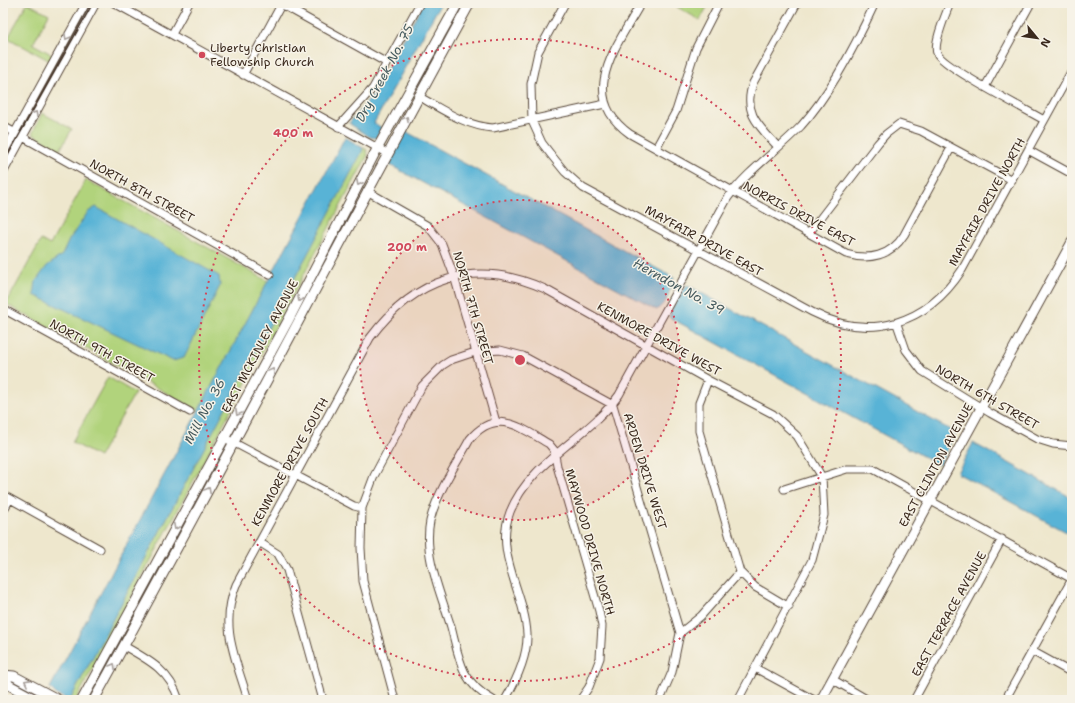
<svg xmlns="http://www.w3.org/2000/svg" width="1075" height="703" font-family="'Shantell Sans',sans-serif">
<rect width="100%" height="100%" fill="#f7f3e8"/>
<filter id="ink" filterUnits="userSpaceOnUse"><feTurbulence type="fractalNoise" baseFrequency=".025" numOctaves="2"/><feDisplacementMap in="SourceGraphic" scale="8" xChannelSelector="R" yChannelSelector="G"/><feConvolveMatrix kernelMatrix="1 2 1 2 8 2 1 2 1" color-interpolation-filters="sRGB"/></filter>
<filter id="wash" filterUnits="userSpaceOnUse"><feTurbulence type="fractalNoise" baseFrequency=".012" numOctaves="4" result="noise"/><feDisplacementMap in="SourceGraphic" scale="16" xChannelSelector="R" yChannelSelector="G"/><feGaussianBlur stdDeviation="0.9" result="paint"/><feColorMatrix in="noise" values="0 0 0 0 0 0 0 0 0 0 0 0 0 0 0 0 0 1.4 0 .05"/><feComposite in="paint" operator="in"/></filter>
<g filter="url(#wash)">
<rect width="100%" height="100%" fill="#eee7cd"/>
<!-- green -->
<path fill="#b1d37b" stroke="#767e4c" d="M27,3l22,11 -16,30 20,11 -3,6 -42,-23z
M679,3h20l8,4 -7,13 -23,-13z
M42,113l30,16 -12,21 -28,-16z
M363,148l3,1 2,6 -292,545h-6z
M86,180l182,101 -69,130 -193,-107 35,-64 9,5z
M108,377l27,16 -36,64 -27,-15z"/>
<!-- water -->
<path fill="#58b3d6" stroke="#4a6e7a" d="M423,3h18l-67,120 8,5 -6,10 -6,-1 -20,-13v-2l25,-30z
M405,131l269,147 -8,23 -9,9 -267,-145 5,-16z
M345,137l18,11 -1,4 -292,548 -13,-5 -7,-7z
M96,207l123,69 1,10 -36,72 -11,3 -139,-66 2,-14 11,-15 15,-11 7,-15 19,-28z
M687,285l269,148 -17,32 -270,-148c4,-12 9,-23 18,-32z
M973,443l99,55v37l-115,-62z"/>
</g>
<g filter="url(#ink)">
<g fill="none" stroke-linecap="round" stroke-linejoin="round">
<!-- minor casing -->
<g stroke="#564638" stroke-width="9">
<path id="minor" d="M114,3l273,150
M565,3l-27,49 -7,32 1,37 10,22 10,13 13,16 18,16 229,124c58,30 115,12 150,-42l110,-200
M641,3c-24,43 -65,93 -11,131l216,120c23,7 45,2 58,-19l47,-87
M950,3c-4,11 -17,40 -13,50 4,13 90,57 107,67
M281,4l106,59
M172,34l17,-31
M243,75l39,-72
M985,87l46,-84
M418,96c24,13 47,30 75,32l112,-24
M3,126l267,149
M338,127l35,-39 47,-85
M778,147c-18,-20 -36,-34 -25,-64l44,-80
M656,148l20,-37 20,-63 23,-45
M1028,150l44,24
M3,154l83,-151
M3,173l93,-170
M367,191l61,35 14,18 12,32 42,146
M809,233l69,-90 8,-9 13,-10 22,7 91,49
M3,309l187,103
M897,324l9,26 16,21 68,42 47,26 16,5 19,2
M708,380l-9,23v28l41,141 15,15 34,20
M225,438l129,68 8,2
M784,489l63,-20h26l199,110
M3,495l97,54
M3,511l7,-12
M259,542l19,12 9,16 36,130
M124,646c25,14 46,25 55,54
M1032,651l40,22
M755,668l59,32
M832,679l36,21
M248,700c-12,-41 -29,-73 -12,-115l134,-247c45,-60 104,-81 175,-49l163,91 65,34 24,22 25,41 2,38 -12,45 -74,140
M395,700l-32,-119 -2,-33 1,-40 12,-32 48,-90 21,-21 8,-5 24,-8 25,-2 23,6 90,49 67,228
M493,700c-11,-6 -22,-16 -28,-27 -7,-14 -10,-31 -14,-46 -10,-33 -28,-72 -21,-106 7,-29 26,-56 40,-82 27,-32 51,-11 79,5l5,6 3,16 42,145 3,15 -2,32 -11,29 -9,13
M505,700c11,-19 23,-43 22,-66 -2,-41 -33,-80 -17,-122 20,-51 78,-74 109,-117l108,-196c20,-28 50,-48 74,-73 28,-31 56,-84 74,-123
M660,700l12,-28 8,-39 21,-17 39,-44
M914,700l88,-161
M1005,700l67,-121"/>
</g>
<!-- major casing -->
<g stroke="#564638" stroke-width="11">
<path id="major" d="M3,675l11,1 45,24
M3,676l6,9 28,15
M82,700l207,-381 88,-170 81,-146
M94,700c128,-231 249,-466 376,-697
M821,700l251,-458"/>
</g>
<!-- minor -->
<use href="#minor" stroke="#fff" stroke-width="7"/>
<!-- major -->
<use href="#major" stroke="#fff" stroke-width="9"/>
<!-- rail -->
<path stroke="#3b2a1e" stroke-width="1.5" d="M3,164l90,-161"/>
</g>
<!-- one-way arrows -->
<defs><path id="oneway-chevron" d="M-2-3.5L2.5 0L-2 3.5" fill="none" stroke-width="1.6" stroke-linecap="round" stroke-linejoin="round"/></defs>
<g stroke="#a79f9a">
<use href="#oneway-chevron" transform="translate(67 37) rotate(119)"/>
<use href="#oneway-chevron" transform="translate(35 114) rotate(-61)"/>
<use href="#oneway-chevron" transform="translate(406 119) rotate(-61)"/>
<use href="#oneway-chevron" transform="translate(359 183) rotate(117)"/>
<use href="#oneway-chevron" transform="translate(300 299) rotate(117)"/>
<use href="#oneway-chevron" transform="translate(272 371) rotate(-62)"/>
<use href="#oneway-chevron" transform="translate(238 413) rotate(119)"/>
<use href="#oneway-chevron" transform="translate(208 490) rotate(-62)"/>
<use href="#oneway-chevron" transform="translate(176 527) rotate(118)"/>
<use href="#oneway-chevron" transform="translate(113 666) rotate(-61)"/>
<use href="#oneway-chevron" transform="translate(27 682) rotate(-152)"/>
</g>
</g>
<!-- distance rings -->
<circle cx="520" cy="360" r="160" fill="#d1495b" fill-opacity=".12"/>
<g fill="none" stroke="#d1495b" stroke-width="2" stroke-dasharray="2 4">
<circle cx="520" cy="360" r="160"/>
<circle cx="520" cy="360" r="321"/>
</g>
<!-- markers -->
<circle fill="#d1495b" stroke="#f7f3e8" stroke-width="1.5" cx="202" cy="55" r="4"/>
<g text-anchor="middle" stroke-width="3" stroke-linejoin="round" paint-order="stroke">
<!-- poi labels -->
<g font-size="12" fill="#3b2a1e" stroke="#f7f3e8" text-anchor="start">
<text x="210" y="52">Liberty Christian<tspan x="210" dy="14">Fellowship Church</tspan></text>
</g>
<!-- street labels -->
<g font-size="12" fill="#3b2a1e" stroke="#f7f3e8">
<text transform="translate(142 191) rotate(29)" y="4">NORTH 8TH STREET</text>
<text transform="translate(987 202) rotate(-61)" y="4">MAYFAIR DRIVE NORTH</text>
<text transform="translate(799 214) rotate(28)" y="4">NORRIS DRIVE EAST</text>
<text transform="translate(704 241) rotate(29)" y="4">MAYFAIR DRIVE EAST</text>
<text transform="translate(473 308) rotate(74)" y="4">NORTH 7TH STREET</text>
<text transform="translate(659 339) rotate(29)" y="4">KENMORE DRIVE WEST</text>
<text transform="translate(260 346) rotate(-62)" y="4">EAST MCKINLEY AVENUE</text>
<text transform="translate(102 351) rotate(29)" y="4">NORTH 9TH STREET</text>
<text transform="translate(987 397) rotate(30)" y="4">NORTH 6TH STREET</text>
<text transform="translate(290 462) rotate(-61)" y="4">KENMORE DRIVE SOUTH</text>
<text transform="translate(936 465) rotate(-61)" y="4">EAST CLINTON AVENUE</text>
<text transform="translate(645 471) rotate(73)" y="4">ARDEN DRIVE WEST</text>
<text transform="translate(590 542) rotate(74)" y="4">MAYWOOD DRIVE NORTH</text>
<text transform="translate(949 614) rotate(-61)" y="4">EAST TERRACE AVENUE</text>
</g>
<!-- water labels -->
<g font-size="13" font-style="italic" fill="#455a5e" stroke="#f7f3e8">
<text transform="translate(384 73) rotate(-62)" y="5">Dry Creek No. 75</text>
<text transform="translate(679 286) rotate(29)" y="5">Herndon No. 39</text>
<text transform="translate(204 411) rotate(-62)" y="5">Mill No. 36</text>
</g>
</g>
<circle cx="520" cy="360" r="6" fill="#d1495b" stroke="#f7f3e8" stroke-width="2"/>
<g font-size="12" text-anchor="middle" font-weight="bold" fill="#d1495b" stroke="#f7f3e8" stroke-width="3" stroke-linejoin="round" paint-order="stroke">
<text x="293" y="137">400 m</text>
<text x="407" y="251">200 m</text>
</g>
<!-- margin -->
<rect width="1075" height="703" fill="none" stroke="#f7f3e8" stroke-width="16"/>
<!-- north arrow -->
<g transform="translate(1037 38) rotate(119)" stroke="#f7f3e8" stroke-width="3" paint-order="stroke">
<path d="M0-3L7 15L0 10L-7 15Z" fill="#3b2a1e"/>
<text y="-6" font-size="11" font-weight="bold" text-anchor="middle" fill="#3b2a1e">N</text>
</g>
</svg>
